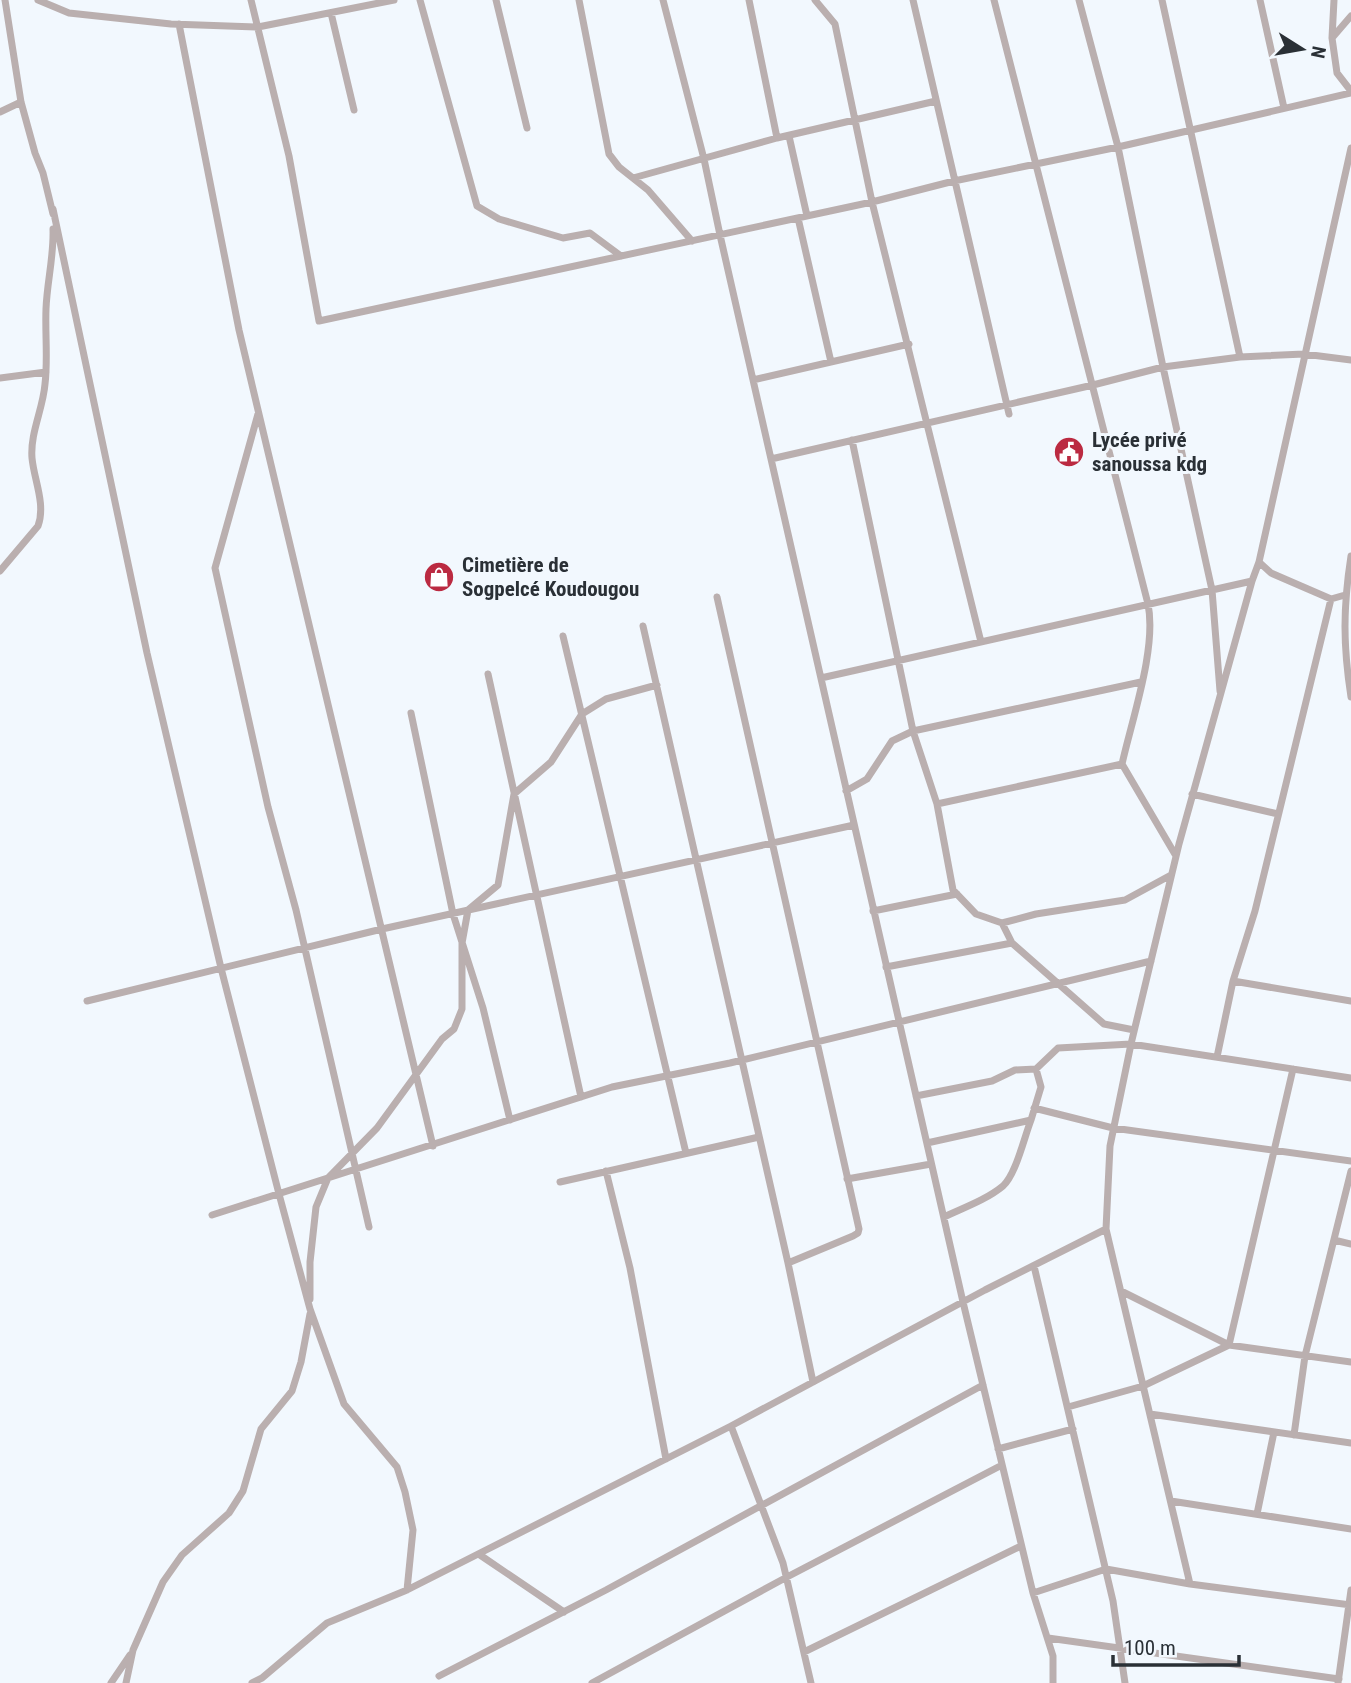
<svg xmlns="http://www.w3.org/2000/svg" width="1351" height="1683" font-family="'Roboto Condensed',sans-serif">
<rect width="100%" height="100%" fill="#f2f8fe"/>
<g fill="none" stroke-linecap="round" stroke-linejoin="round">
<!-- minor -->
<path stroke="#baafaf" stroke-width="7" d="M5,0l16,102 14,51 8,20 10,41
M38,0l31,13 102,11 87,3 136,-27
M251,0l38,156 30,165 553,-119 82,-21 164,-34 233,-54
M420,0l57,206 22,13 64,19 27,-5 31,23
M496,0l31,128
M579,0l30,154 10,13 29,23 44,51
M663,0l41,159 16,76 243,1067 70,291 20,63v27
M749,0l28,138
M815,0l20,24 37,178 109,440
M913,0l96,414
M1079,0l39,147 45,220 49,223 8,101
M1162,0l78,357
M1260,0l24,108
M331,13l23,97
M1351,16l-19,22 5,35 14,18
M179,24l60,306 194,816
M1332,38l2,-38
M0,112l21,-10
M789,136l18,80
M633,178l144,-40 159,-37
M53,209l94,444 74,315 58,226 31,115 34,95 53,63 8,25 8,38 -6,60
M798,218l33,144
M0,378l46,-6
M753,380l156,-36
M258,414l-43,154 53,239 28,103 73,317
M852,440l61,291 24,73 16,86 23,24 26,9 34,-9 89,-14 46,-25
M771,459l322,-74 70,-18 77,-10 64,-3 47,6
M1351,556c-8,52 -8,89 0,141
M1259,562l12,11 60,26 14,-4
M0,571l38,-45c8,-22 -4,-46 -6,-68 -2,-25 11,-49 13,-74 3,-24 0,-50 1,-75 1,-27 8,-53 7,-80
M717,597l142,632 -1,4 -5,3 -65,27 25,119
M643,626l145,637
M563,636l123,517
M488,674l93,423
M821,678l431,-97
M411,713l42,201 30,94 27,112
M1122,764l54,92
M846,791l21,-12 25,-38 21,-10 228,-49
M1192,794l86,20
M937,804l185,-40c10,-45 35,-116 26,-160l-154,-604
M873,911l84,-17
M1002,923l10,20 92,81 30,6
M886,967l126,-24
M1233,981l118,20
M87,1001l295,-72 472,-104
M1217,1057l16,-76 22,-70 76,-312
M916,1096l76,-15 23,-11 21,-1 22,-21 73,-4 220,34
M1034,1108l79,20 238,33
M927,1143l104,-23 10,-33 -5,-18
M606,1171l24,97 36,191
M847,1179l84,-15
M560,1182l199,-45
M212,1215l400,-128 118,-24 421,-102
M944,1217c19,-9 42,-17 59,-31 13,-12 21,-48 28,-66
M1106,1229l84,355
M1334,1240l17,4
M1034,1266l79,335 12,82
M1121,1291l108,54 122,17
M310,1299v-37l6,-55 12,-29 49,-50 65,-89 12,-10 8,-20v-66l6,-33 30,-25 16,-91 37,-32 31,-48 24,-15 51,-14
M1068,1407l75,-21 86,-41 64,-276
M1150,1414l201,29
M1294,1435l11,-79 46,-185
M998,1449l75,-20
M1171,1501l180,28
M1257,1514l17,-82
M480,1555l84,57
M1033,1593l73,-24 84,15 161,21
M1048,1638l291,41
M804,1652l217,-106
M439,1676l167,-86 377,-205
M111,1683l19,-28
M126,1683l7,-33 30,-68 19,-27 47,-42 14,-22 18,-62 31,-38 9,-29 9,-48
M252,1683l10,-5 65,-55 80,-33 324,-164
M592,1683l195,-106 215,-112
M811,1683l-28,-120 -52,-137 254,-136 121,-61 4,-83 21,-102 48,-200 73,-263 7,-19 92,-414
M1338,1683l13,-93"/>
</g>
<!-- icons -->
<defs>
<g id="civic-disc" transform="scale(1.575)"><circle r="9.5" fill="#bb2a41" stroke="#f2f8fe"/><path d="M-.6-6.5H3V-4.5H.6V-3L4-1V1h2V6H-6V1h2V-1L-.6-3ZM-1.2 2.5V6h2.4V2.5Z" fill="#fff"/></g>
<g id="shop-disc" transform="scale(1.575)"><circle r="9.5" fill="#bb2a41" stroke="#f2f8fe"/><path d="M-5-2.5h2.3a2.7 3.5 0 0 1 5.4 0H5L5.5 6h-11ZM-1.5-2.5h3a1.5 2.3 0 0 0-3 0Z" fill="#fff"/></g>
</defs>
<g fill-rule="evenodd">
<use href="#civic-disc" x="1069" y="452"/>
<use href="#shop-disc" x="439" y="577"/>
</g>
<g text-anchor="middle" stroke-width="6" stroke-linejoin="round" paint-order="stroke">
<!-- poi labels -->
<g font-size="21" font-weight="bold" fill="#2a3036" stroke="#f2f8fe" text-anchor="start">
<text x="1092" y="447">Lycée privé<tspan x="1092" dy="24">sanoussa kdg</tspan></text>
<text x="462" y="572">Cimetière de<tspan x="462" dy="24">Sogpelcé Koudougou</tspan></text>
</g>
</g>
<!-- north arrow -->
<g transform="translate(1302 49) rotate(101)" stroke="#f2f8fe" stroke-width="5" paint-order="stroke">
<path d="M0-5L12 26L0 18L-12 26Z" fill="#2a3036"/>
<text y="-10" font-size="19" font-weight="bold" text-anchor="middle" fill="#2a3036">N</text>
</g>
<!-- scale -->
<path d="M1113 1655v10h126v-10" fill="none" stroke="#2a3036" stroke-width="3.5"/>
<text x="1124" y="1655" font-size="21" fill="#2a3036" stroke="#f2f8fe" stroke-width="5" paint-order="stroke">100 m</text>
</svg>
